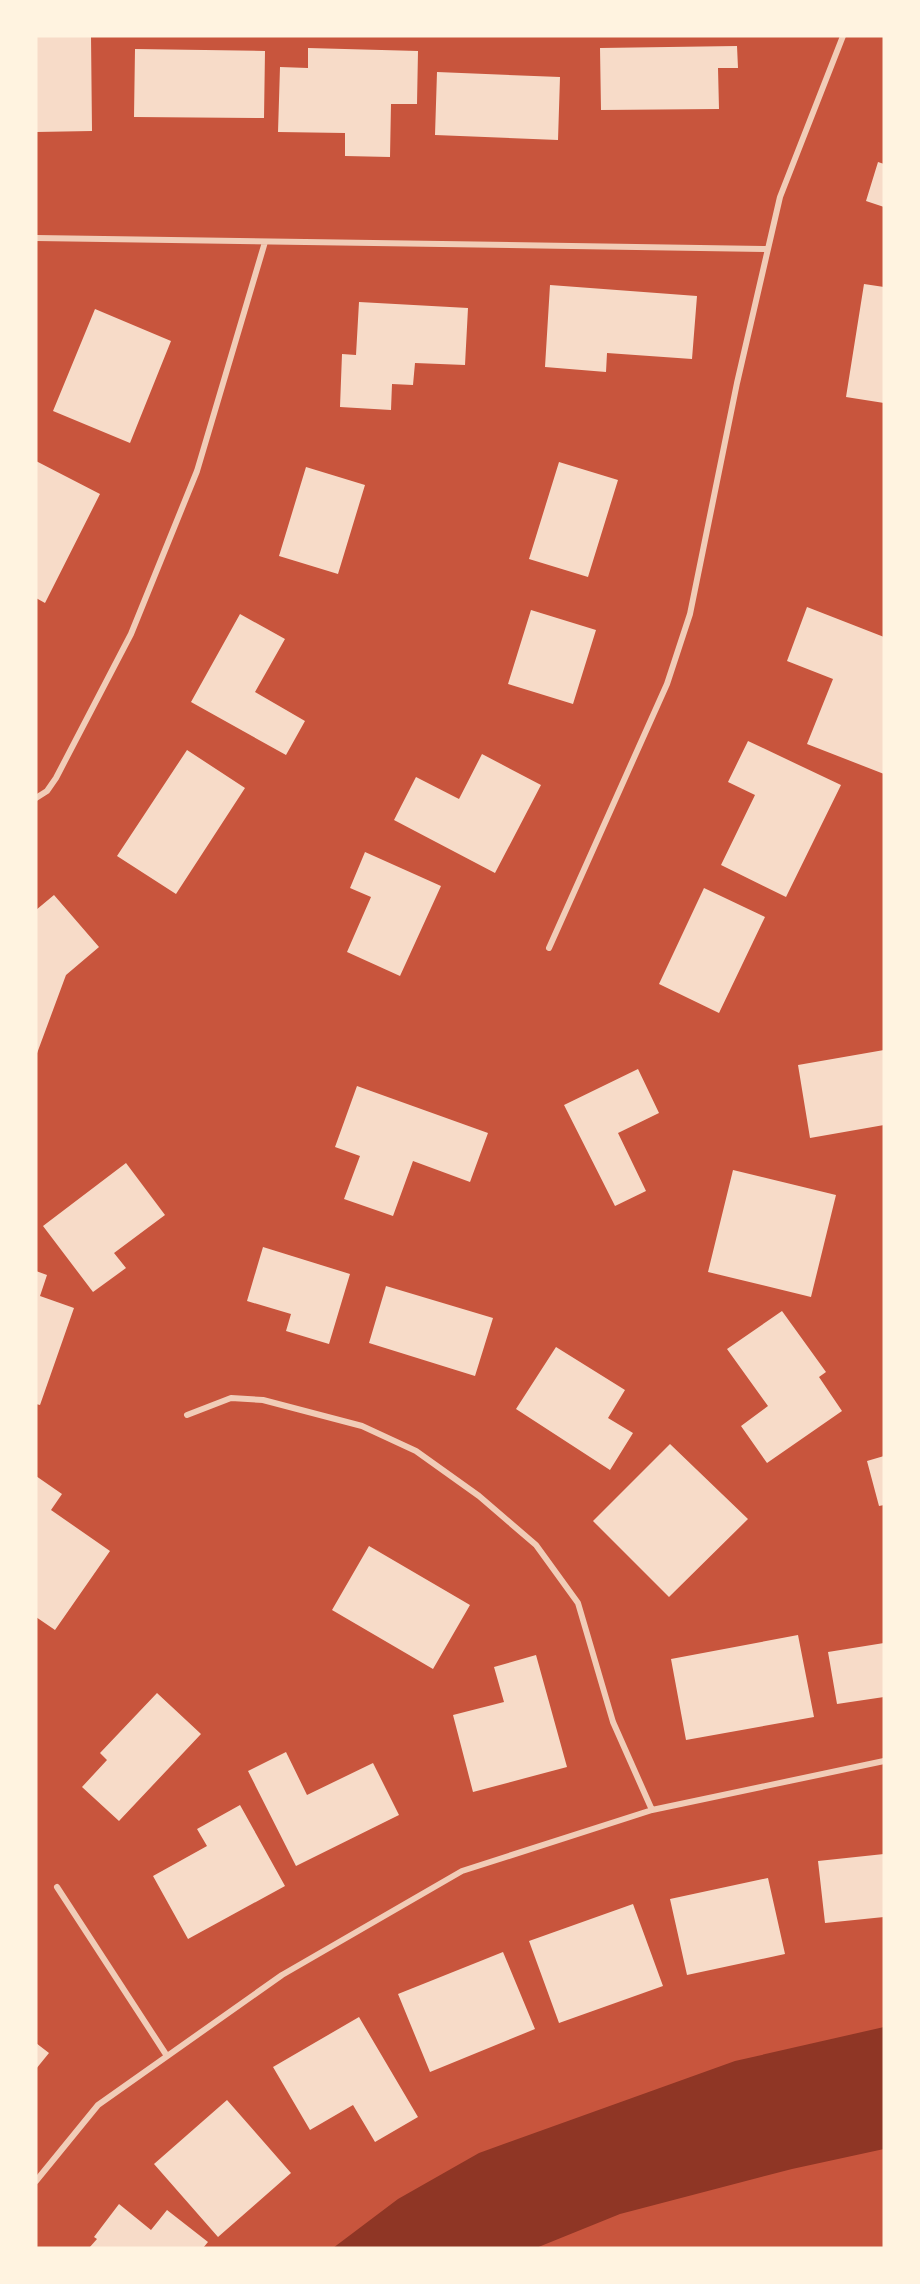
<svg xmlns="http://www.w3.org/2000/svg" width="920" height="2284" font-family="'PT Sans Narrow',sans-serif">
<rect width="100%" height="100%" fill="#c8553d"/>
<!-- water -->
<path fill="#8f3625" d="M884,2027v122l-92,20 -172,45 -84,34h-203l65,-49 81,-46 256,-92z"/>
<!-- building -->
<path fill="#f7dbc8" d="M36,36h55l1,95 -56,1z
M737,46l1,22h-20l1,41 -118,1 -1,-62z
M308,48l110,3 -1,53h-26l-1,53 -45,-1v-23l-67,-1 2,-65 28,1z
M135,49l130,2 -1,67 -130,-1z
M437,72l123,5 -2,63 -123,-5z
M878,162l6,2v43l-18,-6z
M864,284l20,3v116l-38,-6z
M550,285l147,11 -5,63 -85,-6 -1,19 -61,-5z
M359,302l109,6 -3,57 -50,-2 -2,22 -21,-1 -1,26 -51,-3 2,-53 14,1z
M95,309l76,32 -41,102 -77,-32z
M36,461l64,33 -55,109 -9,-5z
M559,462l59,18 -30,97 -59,-18z
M306,467l59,18 -27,89 -59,-18z
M807,607l77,30v137l-77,-30 26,-65 -46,-18z
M531,610l65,20 -23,74 -65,-20z
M240,614l45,25 -30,53 50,29 -19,34 -95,-53z
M748,741l93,44 -55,112 -65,-32 34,-70 -27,-13z
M187,750l58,38 -69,106 -59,-38z
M482,754l59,31 -46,88 -101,-53 22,-43 43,22z
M365,852l76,34 -41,90 -53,-24 24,-55 -21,-9z
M704,888l61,29 -46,96 -60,-29z
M54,895l45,52 -33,28 -30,81v-146z
M884,1050v75l-74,13 -12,-73z
M638,1069l21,44 -41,20 28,58 -31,15 -51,-101z
M357,1086l131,47 -18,49 -57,-21 -20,55 -49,-17 16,-43 -25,-9z
M126,1163l39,52 -51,38 12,15 -33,24 -50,-66z
M733,1170l103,25 -25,102 -103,-25z
M263,1247l87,27 -21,70 -43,-13 5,-17 -44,-13z
M36,1271l11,4 -7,21 34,12 -34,97 -4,-1z
M386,1286l107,32 -18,58 -106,-33z
M782,1311l44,61 -7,5 23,34 -75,52 -26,-37 27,-20 -41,-57z
M556,1347l69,43 -17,28 25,15 -23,37 -94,-61z
M670,1444l78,75 -79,78 -76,-76z
M884,1456v49l-5,1 -12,-45z
M36,1476l26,18 -11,16 59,41 -55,79 -19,-13z
M369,1546l101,59 -37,64 -101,-59z
M798,1635l16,82 -128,23 -15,-81z
M884,1643v54l-47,7 -9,-52z
M536,1655l31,112 -94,25 -20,-77 51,-13 -10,-35z
M157,1693l44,41 -82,87 -37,-34 25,-27 -7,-7z
M286,1752l21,43 66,-32 26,52 -103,51 -48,-95z
M240,1805l45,81 -97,53 -35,-63 54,-30 -10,-17z
M884,1854v63l-59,6 -7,-62z
M768,1878l17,76 -98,21 -17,-76z
M633,1904l30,82 -104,37 -30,-82z
M503,1952l32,77 -105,43 -32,-78z
M359,2017l59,100 -43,25 -22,-37 -43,25 -37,-63z
M36,2043l13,10 -13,16z
M227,2100l64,73 -73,64 -64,-73z
M119,2204l32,26 16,-20 41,32 -5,6h-114l8,-9 -3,-2z"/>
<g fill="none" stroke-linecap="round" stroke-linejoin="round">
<!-- minor -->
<path stroke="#f1ccb7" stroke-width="6" d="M36,238l732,11
M36,798l11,-7 9,-13 75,-144 66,-163 68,-229
M549,948l118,-264 23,-70 47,-231 43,-186 63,-161
M187,1415l44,-17 32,2 99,26 54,25 63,45 57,49 42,58 35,119 39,88
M57,1887l110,169
M36,2181l62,-76 184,-130 180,-104 190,-61 232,-49"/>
</g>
<!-- border -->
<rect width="920" height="2284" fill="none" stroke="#fff3e0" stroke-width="75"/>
</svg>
